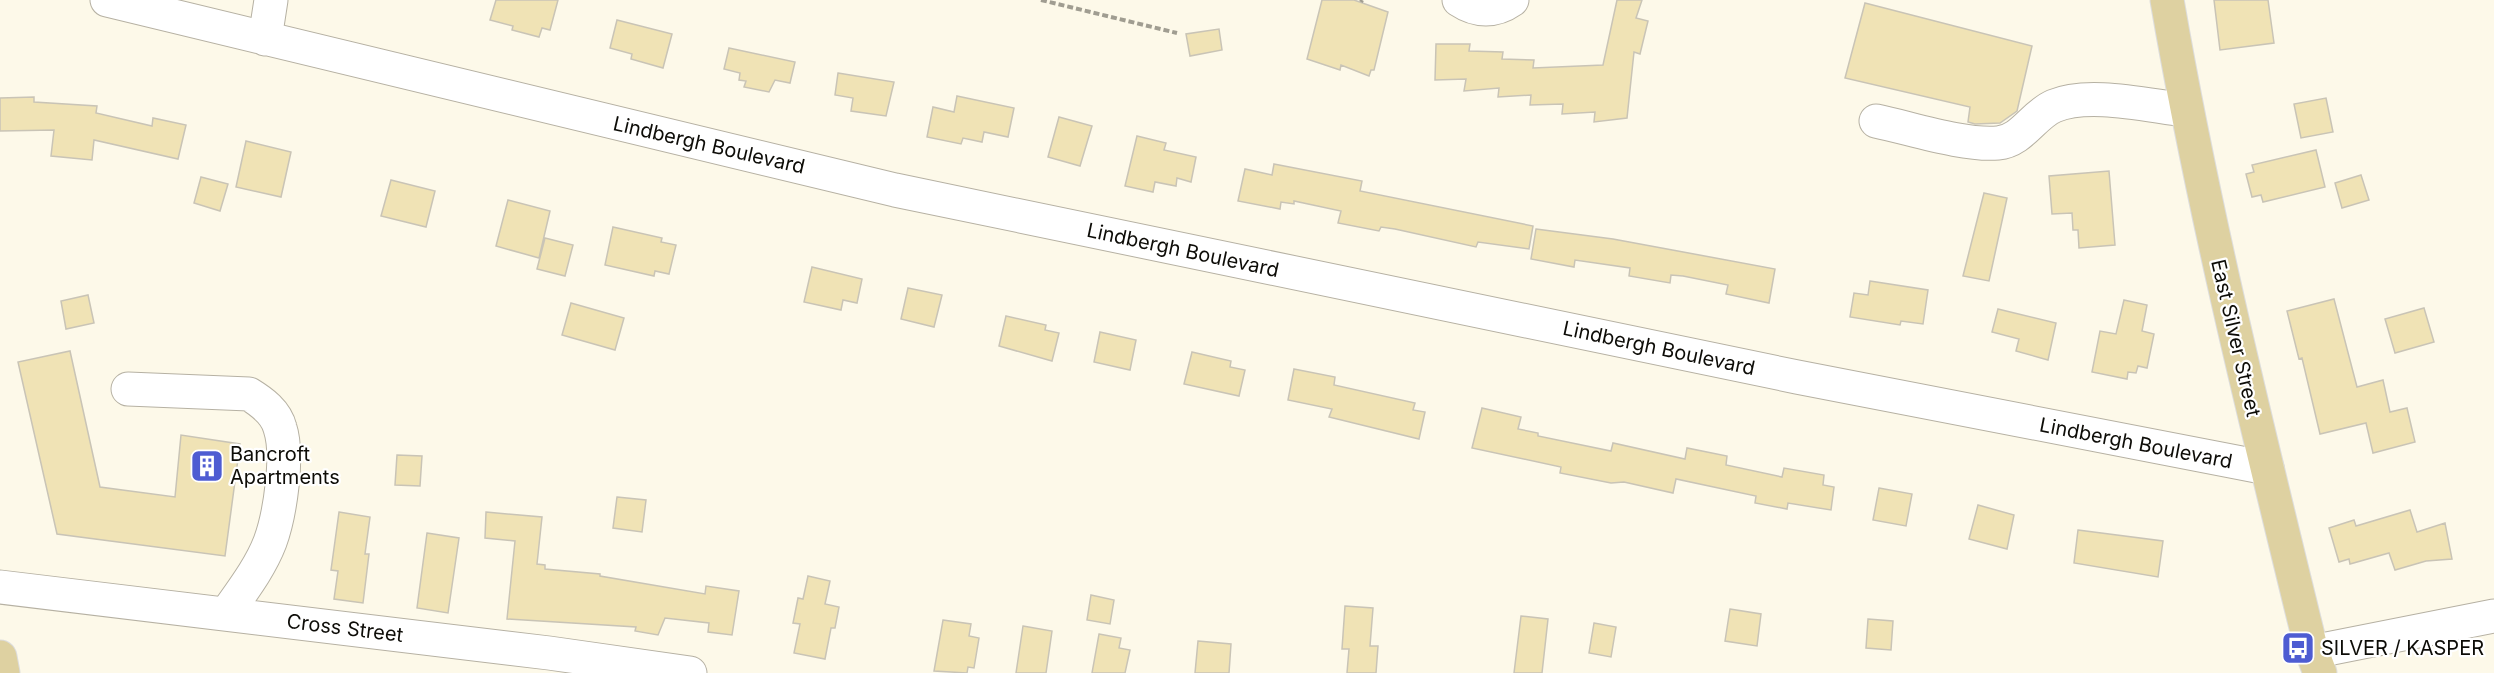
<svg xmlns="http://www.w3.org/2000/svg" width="2494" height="673" font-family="Inter,sans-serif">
<rect width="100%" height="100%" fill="#fdf9e9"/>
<!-- building -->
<path fill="#f0e3b5" stroke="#c9c4b6" stroke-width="1.5" d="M496,0h62l-8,30 -8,-2 -3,9 -27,-7 1,-4 -23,-6z
M1322,0h32l34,12 -14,58h-3l-2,6 -28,-11 -1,5 -33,-11z
M1617,0h25l-6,18 12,3 -8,33 -6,-2 -7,66 -33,4 1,-10 -33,2 1,-10 -33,1 1,-10 -33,2 1,-9 -35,3 2,-12 -31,1 1,-36h34l-1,7 34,1 -1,7 32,1 -1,8 70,-3z
M2214,0h54l6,43 -54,7z
M1865,3l167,43 -15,65 -17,12 -25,1 -7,-2 2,-15 -125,-29z
M617,20l55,14 -9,34 -32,-9 1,-5 -22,-6z
M1219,29l3,21 -32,6 -4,-22z
M729,48l66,14 -5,21 -15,-3 -6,12 -25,-5 2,-6 -7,-1 1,-7 -16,-4z
M838,73l56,9 -8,34 -35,-5 2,-13 -18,-3z
M957,96l57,12 -6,29 -24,-5 -2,10 -19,-4 -2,6 -34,-7 6,-30 21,5z
M34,97v5l63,4 -1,7 56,13 1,-8 33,7 -8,34 -84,-19 -2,20 -41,-4 3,-26 -54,1v-33z
M2326,98l7,34 -32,6 -7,-34z
M1059,117l33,9 -12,40 -32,-9z
M1137,136l29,7 -2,7 32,7 -5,25 -14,-4 -1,8 -21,-4 -2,10 -28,-6z
M246,141l45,11 -10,45 -45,-10z
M2316,150l9,37 -62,15 -2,-7 -9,2 -6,-23 8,-2 -2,-7z
M1274,164l88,17 -2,10 173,35 -4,23 -51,-7 -2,5 -81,-18 -14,-2 -2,4 -41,-8 3,-12 -47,-10v3l-13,-2 -1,7 -42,-8 7,-32 27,6z
M2109,171l6,74 -36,3 -1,-18h-5l-1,-17 -20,1 -3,-38z
M2361,175l8,25 -27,8 -7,-25z
M201,177l27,7 -8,27 -26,-8z
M391,180l44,11 -9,36 -45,-11z
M1984,193l23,5 -18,83 -26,-5z
M508,200l42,11 -11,47 -43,-12z
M613,227l49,11 -1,4 15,3 -7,29 -14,-3 -1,5 -49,-11z
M1536,229l77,10 162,30 -6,34 -43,-9 2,-9 -45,-9 -12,-1 -1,8 -41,-7 1,-8 -55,-8 -1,7 -43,-8z
M545,238l28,7 -8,31 -28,-7z
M812,267l50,12 -5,24 -14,-3 -2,10 -37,-8z
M1870,281l58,9 -5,34 -22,-3 -1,4 -50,-8 4,-24 14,2z
M908,288l34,7 -8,32 -33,-8z
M88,295l6,28 -28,6 -5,-28z
M2334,299l23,88 26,-7 7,32 17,-4 8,34 -42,11 -7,-30 -46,11 -18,-76 -3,1 -12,-48z
M2124,300l23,5 -5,26 12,3 -7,34 -9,-2 -2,7 -8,-1 -1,7 -35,-7 8,-41 16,3z
M571,303l53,15 -9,32 -53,-15z
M2424,308l10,34 -39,11 -10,-34z
M1998,309l58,14 -8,37 -32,-9 3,-12 -27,-7z
M1006,316l40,9 -1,5 14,3 -7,28 -53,-15z
M1100,332l36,8 -6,30 -36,-8z
M70,351l30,136 75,10 6,-62 59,9 -15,112 -168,-22 -39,-172z
M1192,352l39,9 -1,6 15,3 -6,26 -55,-12z
M1294,369l41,8 -1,8 81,18 -2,7 12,2 -6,27 -90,-22 3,-8 -44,-9z
M1482,408l39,9 -3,12 20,4v3l73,15 2,-8 72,16 2,-11 40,8 -1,9 56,12 2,-9 40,7 -1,10 11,2 -3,23 -43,-7 -1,6 -32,-6 1,-7 -80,-17 -3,14 -49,-11 -13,1 -51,-10 1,-6 -89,-19z
M397,455l25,1 -2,30 -25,-1z
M1879,488l33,6 -6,32 -33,-6z
M617,497l29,3 -4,32 -29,-4z
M1978,505l36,10 -7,34 -38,-10z
M2410,510l7,22 28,-9 7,36 -26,2 -31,9 -6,-17 -39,11 -1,-5 -10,3 -10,-34 25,-8 2,6z
M339,512l31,5 -5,37h4l-6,49 -29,-4 4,-28 -7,-1z
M486,512l56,5 -5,47 8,1v4l55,5v2l105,18 1,-8 33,5 -7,44 -24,-3 1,-9 -44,-5 -7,17 -23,-4 1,-4 -129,-8 8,-78 -30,-3z
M2078,530l85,11 -5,36 -84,-14z
M427,533l32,5 -11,75 -31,-5z
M808,576l22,5 -5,23 14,3 -4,21h-4l-6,31 -31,-6 6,-29 -7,-1 5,-25 5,1z
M1091,595l23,5 -4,24 -23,-4z
M1345,606l28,2 -3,38h8l-2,27h-29l2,-24h-7z
M1730,609l31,5 -4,32 -32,-5z
M1521,616l27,3 -6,54h-28z
M1868,619l25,2 -2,29 -25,-2z
M943,620l28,4 -2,12 10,2 -5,30 -6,-1 -1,6 -33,-2z
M1594,623l22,4 -5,30 -22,-4z
M1023,626l29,5 -6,42h-30z
M1099,634l22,4 -2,10 11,2 -5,23h-33z
M1198,641l33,3 -2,29h-34z"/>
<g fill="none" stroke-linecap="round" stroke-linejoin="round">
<!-- minor casing -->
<g stroke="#b6b1a3" stroke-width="35">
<path id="minor" d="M107,0l788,190 902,187 470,91
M1459,0c18,12 36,12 53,0
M265,39l6,-39
M1876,121c34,7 88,25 122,22 24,-2 35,-28 56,-37 35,-15 95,0 132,4
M128,389l121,5c13,8 27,18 31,34 9,27 0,87 -10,114 -10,26 -28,49 -44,72
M0,587l549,66 141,20
M2312,652l182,-36"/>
</g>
<!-- major casing -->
<g stroke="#dddddc" stroke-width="35">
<path id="major" d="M2167,0c38,220 92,435 145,652l8,21
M0,657l3,16"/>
</g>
<!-- path -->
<path stroke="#a09d91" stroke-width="4" stroke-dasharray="6 3" stroke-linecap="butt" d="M1041,0l136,33
M1361,2l1,-2"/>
<!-- minor -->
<use href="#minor" stroke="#fff" stroke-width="33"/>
<!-- major -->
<use href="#major" stroke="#ded1a1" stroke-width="33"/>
</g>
<!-- icons -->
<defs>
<g id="building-square" transform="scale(1.725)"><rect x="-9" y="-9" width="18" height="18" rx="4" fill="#4e5cd2" stroke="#fff"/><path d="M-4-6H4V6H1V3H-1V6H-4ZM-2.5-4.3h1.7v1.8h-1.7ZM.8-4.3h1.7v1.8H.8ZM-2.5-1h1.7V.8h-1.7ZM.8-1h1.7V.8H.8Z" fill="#fff"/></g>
<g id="bus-square" transform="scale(1.725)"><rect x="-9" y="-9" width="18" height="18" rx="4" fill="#4e5cd2" stroke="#fff"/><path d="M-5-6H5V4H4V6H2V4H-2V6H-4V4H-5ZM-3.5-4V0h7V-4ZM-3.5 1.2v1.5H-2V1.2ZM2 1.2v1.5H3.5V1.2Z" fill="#fff"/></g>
</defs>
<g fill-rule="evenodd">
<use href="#building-square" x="207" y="466"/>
<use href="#bus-square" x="2298" y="648"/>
</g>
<g text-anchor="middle" stroke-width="4.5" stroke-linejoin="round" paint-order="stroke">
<!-- street labels -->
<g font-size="20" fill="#0d0c07" stroke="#fff">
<text transform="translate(709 145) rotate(13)" y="7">Lindbergh Boulevard</text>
<text transform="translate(1183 250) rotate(12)" y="7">Lindbergh Boulevard</text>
<text transform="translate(2236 338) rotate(77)" y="7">East Silver Street</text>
<text transform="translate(1659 348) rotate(12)" y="7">Lindbergh Boulevard</text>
<text transform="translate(2136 443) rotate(11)" y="7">Lindbergh Boulevard</text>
<text transform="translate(345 628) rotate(7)" y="7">Cross Street</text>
</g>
<!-- poi labels -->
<g font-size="20" fill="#0d0c07" stroke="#fff" text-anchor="start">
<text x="230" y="461">Bancroft<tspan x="230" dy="23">Apartments</tspan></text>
<text x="2321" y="655">SILVER / KASPER</text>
</g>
</g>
</svg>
